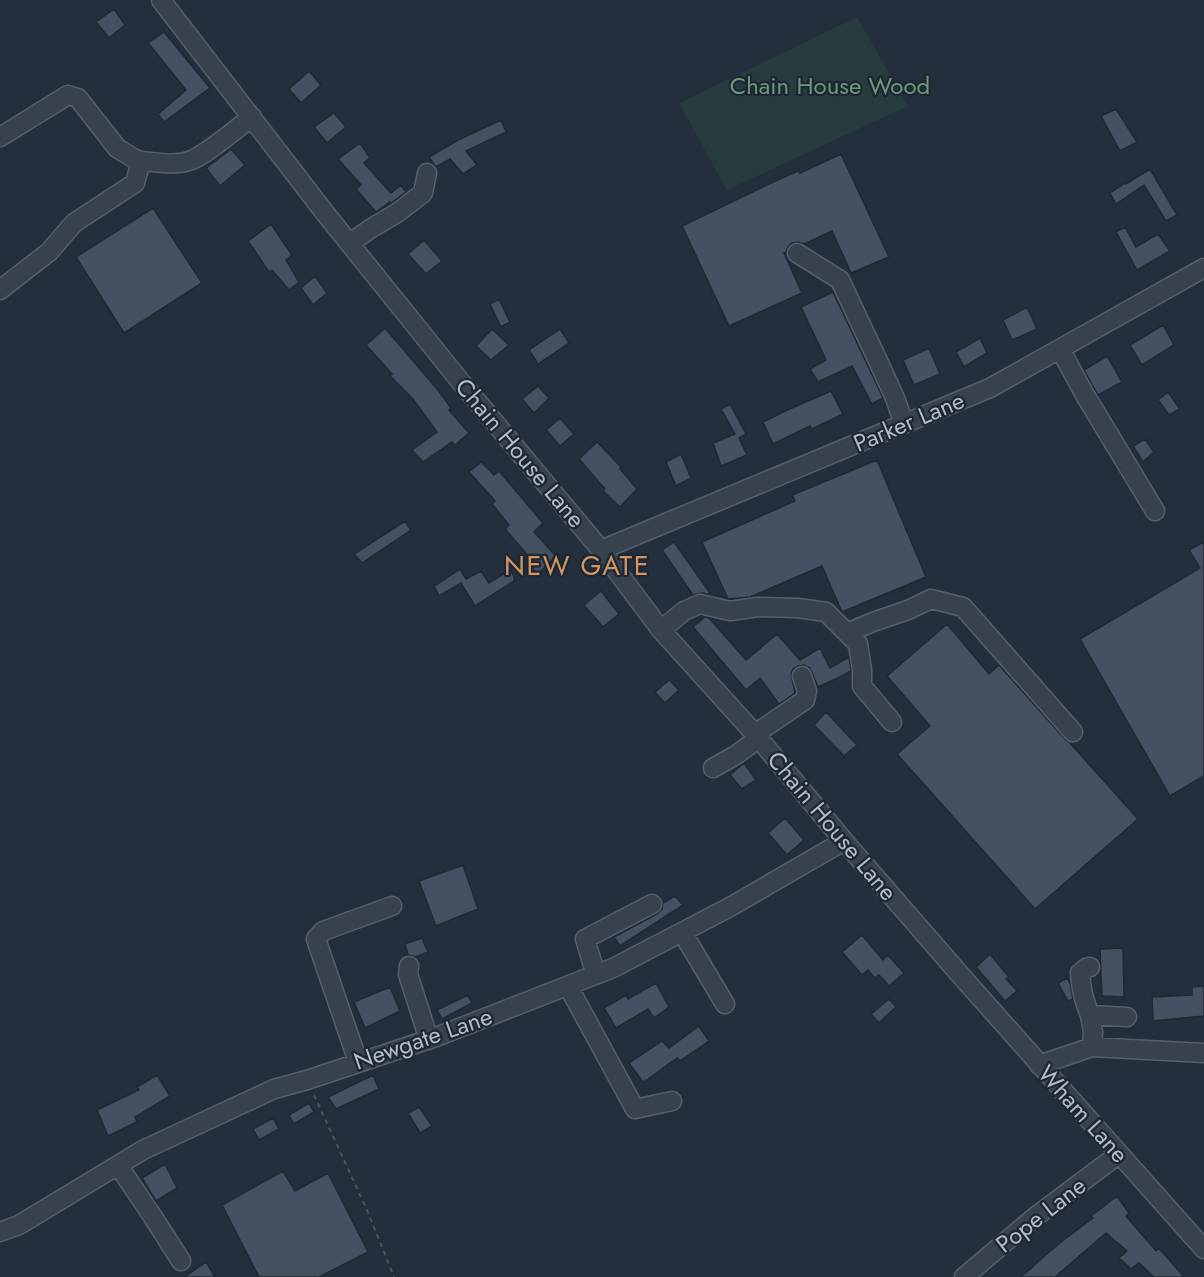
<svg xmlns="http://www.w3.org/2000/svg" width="1204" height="1277" font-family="Jost,sans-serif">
<rect width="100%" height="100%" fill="#242f3e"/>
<!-- green -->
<path fill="#263c3f" d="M857,17l51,89 -181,84 -48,-87z"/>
<!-- building -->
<path fill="#455162" stroke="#1f2835" stroke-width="1.5" d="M114,9l11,16 -16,13 -13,-16z
M164,32l46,56 -46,34 -6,-8 28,-24 -38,-47z
M309,71l12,14 -20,18 -12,-14z
M1116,109l21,33 -17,9 -19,-35z
M334,113l12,14 -19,16 -13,-16z
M501,120l5,12 -40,19 11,14 -14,9 -13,-15 -14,8 -7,-10 29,-17z
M360,143l10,15 -6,5 27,30 10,-8 5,7 -15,11 -1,-1 -14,10 -20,-23 5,-4 -23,-26z
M231,149l14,16 -25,21 -14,-18z
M841,154l48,103 -38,16 -19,-42 -28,13 -6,-2 -6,1 -4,4 -2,5 -2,1 18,40 -73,33 -47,-100 89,-43 27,-12 2,2z
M1150,169l27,46 -11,6 -22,-36 -28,19 -6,-11 15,-10 1,1z
M153,208l49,75 -78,50 -48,-76z
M271,224l21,31 -6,5 13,22 -10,8 -17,-20 -3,2 -21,-31z
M1125,227l11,20 22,-13 12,17 -33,19 -21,-38z
M424,240l18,21 -16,13 -18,-20z
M315,276l12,17 -14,12 -12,-17z
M833,292l50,106 -11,6 -20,-38 -34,16 -8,-13 16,-9 -25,-53z
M499,299l11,23 -9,5 -11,-23z
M1027,307l10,22 -25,11 -9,-20z
M1163,325l11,20 -32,20 -12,-20z
M385,328l53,62 13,18 -2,2 20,23 -14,12 -3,-3 -29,20 -11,-12 25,-18 -24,-33 -23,-23 2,-2 -26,-29z
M492,329l17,16 -18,15 -15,-14z
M560,329l9,14 -31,21 -9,-14z
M980,338l7,15 -23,14 -8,-15z
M929,348l11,26 -26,11 -11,-25z
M1107,356l15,26 -24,13 -14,-25z
M538,386l11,12 -15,15 -12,-14z
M831,391l12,23 -31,15 -2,-3 -37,18 -10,-22 22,-11z
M1168,392l12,17 -11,6 -11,-15z
M730,404l16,30 -7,4 8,17 -26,11 -8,-23 22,-9 -14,-25z
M560,418l14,16 -14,12 -14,-16z
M1145,439l9,13 -11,10 -10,-16z
M597,442l24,25 -1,2 17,20 -17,18 -17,-16 2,-2 -26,-30z
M681,454l10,24 -15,8 -10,-24z
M877,460l49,117 -84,35 -20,-46 -72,31 -22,2 -26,-57 93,-41 -3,-6z
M481,462l13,13 5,-4 44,52 -9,9 22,24 -18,18 -12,-11 4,-5 -25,-29 4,-4 -17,-21 3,-3 -26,-29z
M405,521l6,9 -49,33 -8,-9z
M674,542l36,51 -2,1 -6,-1 -9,2 -31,-45z
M1204,542v234l-34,20 -90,-157 120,-71 -11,-18z
M460,569l6,10 15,-8 8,12 21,-13 4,6v5l-39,25 -14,-23 -22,13 -5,-10z
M601,591l18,23 -16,13 -19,-22z
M705,617l4,1 37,42 31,-26 23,26 20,-12 10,20 19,-11 2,14 -11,6 -22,10 -8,-19 -6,-3 -6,1 -5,3 -2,5 4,19 -16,11 -19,-26 -14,12 -53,-63z
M947,624l42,50 10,-9 66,74 5,4 68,76 -103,90 -138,-155 33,-28 -43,-50z
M669,680l10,10 -14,13 -10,-11z
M826,712l31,33 -13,11 -30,-31z
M744,763l12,17 -14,9 -12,-14z
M785,818l19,22 -17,15 -19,-22z
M463,865l15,44 -42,17 -17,-45z
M675,896l8,9 -63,41 -6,-9 43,-23 5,-5 1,-6z
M862,935l21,25 5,-5 16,18 -15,13 -10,-11 -4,3 -7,-8 -6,5 -20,-23z
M422,938l6,14 -12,5 -8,-2 -3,-11z
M1123,948l1,49 -22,-1 -2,-47z
M990,954l19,23 -3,2 11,12 -12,10 -29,-34z
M1067,978l3,5 3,16 -5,2 -10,-18z
M656,983l13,24 -15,11 -6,-9 -32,19 -12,-20 22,-13 2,4z
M1204,986v30l-51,5 -1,-24 40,-2v-8z
M390,987l10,24 -35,17 -11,-26z
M468,995l4,8 -30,16 -5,-9z
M889,999l7,8 -17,16 -8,-9z
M699,1026l10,15 -29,20 -3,-3 -30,22 -4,2 -14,-19 33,-22 7,7z
M157,1075l13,21 -35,21 2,5 -29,14 -11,-26 42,-20 -2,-3z
M373,1075l6,14 -43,20 -8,-12z
M309,1103l5,9 -20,12 -5,-9z
M419,1107l13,19 -12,7 -12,-20z
M273,1118l6,11 -20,11 -6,-11z
M165,1164l12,24 -21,13 -14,-23z
M283,1171l12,20 33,-18 40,79 -49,25h-60l-37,-72z
M1117,1196l12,17 -3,3 30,35 3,-3 25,29h-30l-15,-14 -8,6 -12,-11 8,-7 -21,-18 -51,44h-35l13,-10v-1l28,-24 32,-24 -2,-2z
M206,1262l9,15h-31z"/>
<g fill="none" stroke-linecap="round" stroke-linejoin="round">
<!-- minor casing -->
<g stroke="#565f6c" stroke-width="21">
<path id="minor" d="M161,0l164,213 135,168 141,169 60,80 94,104 89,107 119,137 241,271
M0,137l68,-42 10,3 39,50 18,11 6,2
M350,243l20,-14 27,-16 26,-20 4,-20
M797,253l43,27 39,83 16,35 9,26
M0,290l49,-38 25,-29 61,-40 6,-22c15,1 32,5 48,0 16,-5 48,-33 63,-44
M1060,349l25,46 70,116
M601,550l389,-162 214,-120
M661,630l23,-19 16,-7 30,7 28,-4 40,1 28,4 32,32 4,26v16l30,36
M847,633l26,-11 35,-12 23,-11 32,8 110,125
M755,734l50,-34 2,-9 -5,-15
M713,768l23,-13 23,-17
M682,932l43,72
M409,966l-1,8 21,66
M1090,967l-4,1 -6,5c1,15 4,29 10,42
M596,975l-11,-36 67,-35
M568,986l67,123 37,-8
M1092,1047l1,-15 -3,-17 37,2
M358,1062l-42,-123 7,-8 69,-25
M1039,1065l53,-18 112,6
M118,1165l35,52 28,44
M0,1232l19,-7 124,-75 131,-61 33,-9 129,-43 177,-69 117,-61 114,-66
M964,1277l71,-60 84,-63"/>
</g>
<!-- path -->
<path stroke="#44595c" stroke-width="2" stroke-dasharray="4.5 4.5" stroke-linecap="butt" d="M314,1095l53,115 27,67"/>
<!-- minor -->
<use href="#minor" stroke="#38414e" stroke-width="18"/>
</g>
<g text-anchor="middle" stroke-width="4.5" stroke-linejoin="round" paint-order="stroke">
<!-- park labels -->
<g font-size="24" fill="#6b9a76" stroke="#1d2633">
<text x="830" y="94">Chain House Wood</text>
</g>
<!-- street labels -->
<g font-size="24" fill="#b4bcc9" stroke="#1d2633">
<text transform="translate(909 422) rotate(-23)" y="8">Parker Lane</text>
<text transform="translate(520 453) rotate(50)" y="8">Chain House Lane</text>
<text transform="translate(832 826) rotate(50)" y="8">Chain House Lane</text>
<text transform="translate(423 1039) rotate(-19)" y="8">Newgate Lane</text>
<text transform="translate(1083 1114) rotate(48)" y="8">Wham Lane</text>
<text transform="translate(1041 1215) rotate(-38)" y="8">Pope Lane</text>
</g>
<!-- quarter labels -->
<g font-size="27" letter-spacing="1.5" fill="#d59563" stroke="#1d2633">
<text x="577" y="575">NEW GATE</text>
</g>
</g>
</svg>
